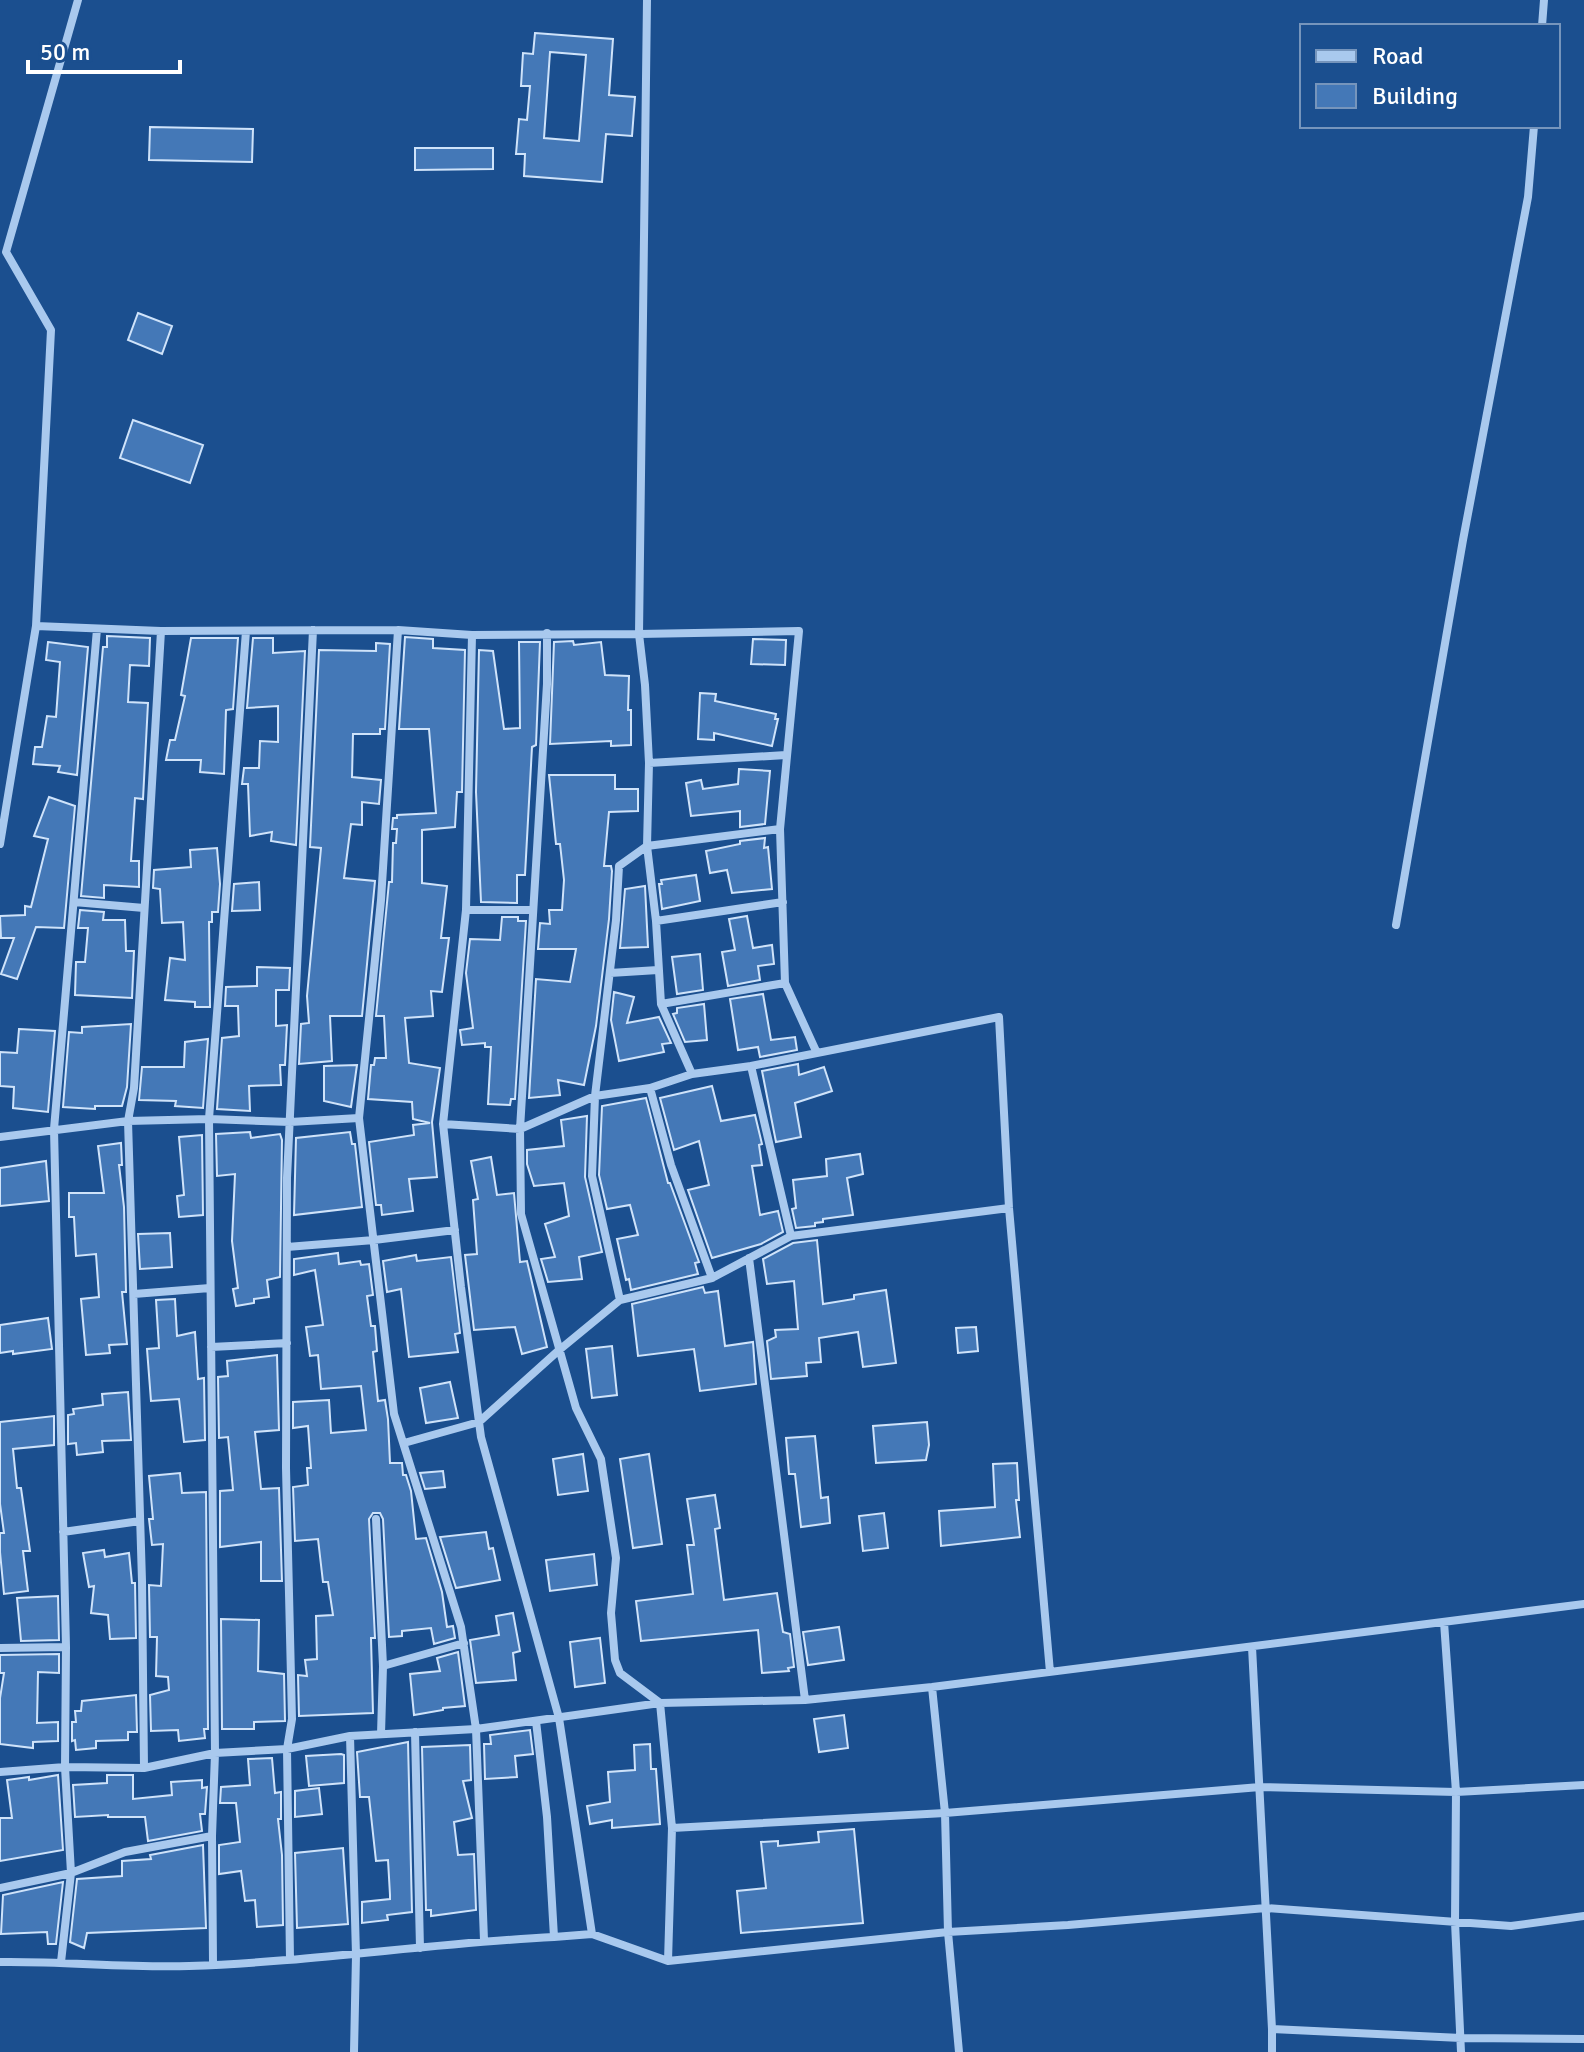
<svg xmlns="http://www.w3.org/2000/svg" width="1584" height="2052" font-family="Signika,sans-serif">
<rect width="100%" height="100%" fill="#1b4f8f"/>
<!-- building -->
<path fill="#4478b7" stroke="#cfe3fa" stroke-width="2" fill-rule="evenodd" d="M535,33l78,6 -4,56 26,2 -3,39 -26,-2 -4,48 -78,-6 1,-22h-9l3,-35 8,1 3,-34h-9l2,-33 10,1zM550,52l36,3 -7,86 -35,-3z
M150,127l103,2 -1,33 -103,-2z
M415,148h78v21l-78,1z
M138,313l34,13 -10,28 -34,-14z
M133,420l70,25 -13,38 -70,-25z
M107,636l43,2 -1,28 -19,-1 -2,37 20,1 -5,96 -8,-1 -4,63h8v26l-35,-2v13l-23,-2 22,-249h4z
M405,637l28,2v9l32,2 -3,142h-5l-2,35 -33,3v53l25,3 -6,52h8l-7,54 -11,-1 2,25 -28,2 4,45 31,5 -8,54 5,55 -28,2 4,32 -31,4 -1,-10h-5l-7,-63 45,-7 -1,-10 17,-2 -17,-4 -1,-17 -44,-3 3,-34h3l1,-7h11l-2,-42h-8l13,-134h3l1,-39h3l1,-14h-5l1,-11h4v-3l39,-2 -7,-84h-30z
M191,638h47l-5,71 -7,1 -2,64 -24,-2 1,-12h-35l4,-20h5l10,-44 -4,-1z
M253,638h20v15l32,-2 -9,194 -25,-4 1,-9 -22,4 -2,-52h-6l2,-16h15l1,-27 18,1v-36l-31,2z
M753,639l33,1 -1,25 -34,-1z
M573,641l1,4 27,-3 4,33 24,1 -1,34h3v35l-20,1v-5l-61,3 4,-102z
M48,642l40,5 -11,128 -19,-3 2,-6 -27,-2 2,-17h7l5,-31 9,1 4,-55 -14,-2z
M519,642h21l-4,103 -4,2 -7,128h-8v28l-36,-1 -5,-110 3,-142 14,1 11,78 16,-1z
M376,643l14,1 -5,85h-5v5h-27l-1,43 29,3 -2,24 -17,-2v23l-11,-1 -7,54 31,3 -13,135h-32l2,45 -33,3 2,-40 8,-1 -2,-27 14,-148 -11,-1 9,-197 57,1z
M700,693l16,1 -1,7 61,13 -1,5h3l-6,27 -58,-13v7l-16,-1z
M739,769l31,2 -5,53 -25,3v-16l-49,5 -5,-33 15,-3 2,9 35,-5z
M549,775h66v14h23v22l-29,1 -5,54h7l1,5 -3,48 -13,107 -12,59 -26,-5 2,15 -31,3 7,-119 34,3 6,-33h-38l2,-26 10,1 -1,-14h13l2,-30 -4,-36h-4z
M49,797l26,9 -11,122 -28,-1 -19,52 -16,-5 13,-36h-13l-1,-22 25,-1v-9l6,1 17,-68 -14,-3z
M765,838l-1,10 4,-1 4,42 -40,4 -5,-23 -17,3 -4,-22 34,-7v-3z
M217,848l3,36 -2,28h-6v10h-3l1,85h-15v-5l-30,-2 5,-42 15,2 -2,-38 -21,1 -2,-34 -7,-1 1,-18 37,-3 -1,-17z
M696,875l4,26 -38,8 -3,-25h3l-1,-4z
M259,882l1,28 -28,1 2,-27z
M645,886l3,61 -28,1 5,-59z
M80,910l24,2 -1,8h22l1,31h8l-2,47 -57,-3 1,-33h9l3,-34h-10z
M747,916l6,32 19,-3 2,19 -16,2 2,14 -32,6 -6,-34 13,-2 -6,-31z
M502,917h16v4h8l-11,178h-4l-1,6 -22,-1 3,-57h-6v-4l-23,2 -2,-15 13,-2 -7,-55 4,-34 30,1z
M700,954l3,36 -26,4 -5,-37z
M257,967l33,1 -1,22h-13v36l11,-1 -2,40h-5l1,20 -32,1 1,25 -33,-2 5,-71 17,-2 -1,-30h-13l1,-19 31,-1z
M614,992l20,5 -7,26 32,-6 12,26 -9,1 2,8 -45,9 -8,-41z
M763,994l8,46 24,-3 2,13 -37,7 -2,-10 -20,3 -8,-51z
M704,1004l3,36 -22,2 -12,-28 4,-1v-5z
M131,1024l-4,63 -5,19h-27v3l-32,-2 6,-75 13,1v-6z
M19,1029l36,2 -7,81 -35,-4 1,-21 -14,-1v-34l17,1z
M208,1039l-5,69 -28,-2 1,-5 -37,-1 3,-33h42l1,-25z
M798,1064l1,11 25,-8 8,24 -37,12 6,34 -25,5 -14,-71z
M357,1065l-6,42 -27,-6v-35z
M712,1086l9,35 34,-6 7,29 -3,1 3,20 -10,1 8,49 18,-4 5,21 -22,12 -49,14 -24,-68 21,-5 -10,-44 -25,9 -14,-52z
M646,1098l22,85h2l29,79 -4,1 3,11 -67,16 -2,-11 -3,1 -9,-41 21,-4 -8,-30 -23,4 -8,-34 3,-69z
M587,1116l-2,61 17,75 -23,5 3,22 -34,3 -7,-23 14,-2 -10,-33 24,-8 -5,-33 -30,3 -7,-22v-14l37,-4 -3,-26z
M250,1132l1,6 29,-4 2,6 -2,137 -13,3 2,17 -15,2v4l-18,3 -3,-17 5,-1 -6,-47 3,-67 -18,2 -1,-42z
M350,1132l2,12h3l7,63 -68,8 2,-77z
M202,1135l1,80 -24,2 -2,-21 7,-1 -5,-58z
M121,1143l1,22h-3l5,42 2,85h-4l5,52 -18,1 1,8 -24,2 -5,-56 18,-2 -3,-43 -20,2 -2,-39h-5v-24h35l-6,-47z
M860,1154l3,20 -16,4 6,37 -30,4v3l-8,1v3l-19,2 -4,-19 4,-1 -3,-28 34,-4 -1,-17z
M491,1157l6,38 17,-2 6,69 7,-1 20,86 -25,7 -7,-27 -41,3 -9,-75 12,-1 -4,-54 5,-1 -7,-38z
M46,1161l3,40 -49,5v-38z
M170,1233l2,34 -32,2 -2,-35z
M817,1240l6,64 31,-5v-4l32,-5 10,73 -33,4 -5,-35 -39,6 2,24 -15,1 1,13 -36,3 -4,-38 9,-4 -1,-7 23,-1 -4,-48 -27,3 -4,-25 30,-16z
M338,1253l1,11 21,-3 1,4 8,-1 4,31 -6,1 4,30h4l2,25 -4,1 5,49 7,-1 3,19 2,44h12l1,12h3l5,16 5,48 10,-1 16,54 5,35 6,-1 2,12 -21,6 -3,-16 -29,3v5l-13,1 -6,-118 -3,-6h-7l-4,6 6,119h-4l2,75 -74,3 -1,-41 9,1 -2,-16 12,-1 -1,-43 17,-1 -5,-33h-5l-5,-43 -23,2 -2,-54 15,-2 -1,-17h4l-3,-42 -15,2v-26l36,-2 2,33 35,-3 -5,-44 -40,3 -3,-34 -8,1 -4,-29 17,-2 -8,-55 -21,5v-16z
M416,1255l1,6 34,-4 9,76 -5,1 3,18 -49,5 -8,-68 -14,3 -4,-31z
M703,1287l2,6 13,-2 7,55 28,-4 3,42 -56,7 -6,-42 -56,7 -6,-52z
M175,1299l2,37 18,-4 3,47 6,-1 1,62 -21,2 -5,-43 -28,2 -4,-52 12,-1 -3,-48z
M48,1318l4,31 -39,5v-3l-13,2v-28z
M976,1327l2,24 -20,2 -2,-25z
M612,1346l5,49 -25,3 -6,-49z
M277,1355l2,75 -24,2 6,57 18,-1 3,93h-21v-39l-41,5v-56l13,-1 -5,-53 -9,1 -1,-61 10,-1 -1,-15z
M450,1382l8,36 -32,5 -6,-35z
M128,1392l3,48 -29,1 1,11 -26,3 -1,-12 -8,1v-29l6,-1 -1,-5 30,-4 -1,-11z
M54,1416v29l-41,4 4,39h4l9,63h-7l5,40 -24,3 -4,-42v-19h4l-4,-29v-82z
M927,1422l2,23 -3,15 -50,3 -3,-37z
M815,1436l6,62 7,-1 2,26 -29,4 -6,-53h-6l-3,-36z
M583,1454l5,37 -30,4 -5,-36z
M649,1454l13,90 -29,4 -13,-89z
M1017,1463l2,37h-3l4,37 -79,9 -2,-35 56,-4 -2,-43z
M443,1471l2,16 -20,2 -5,-16z
M180,1473l2,20 24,-1 2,237h-4l1,9 -26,3 -1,-11 -27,1 -1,-36 19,-5 -1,-13 -12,-1 1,-39h-7l-1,-52 12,1 2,-42 -11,1 -3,-26h4l-4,-43z
M715,1495l5,33 -5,1 9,71 53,-7 6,39 7,2 4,33 -6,1 1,3 -27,2 -4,-43 -117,11 -5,-40 57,-7 -6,-49h7l-7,-46z
M884,1513l4,35 -25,3 -4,-35z
M486,1532l3,17 4,-1 7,32 -44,8 -16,-51z
M104,1550l1,7 24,-4 3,30h3l1,55 -26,1 -2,-24 -17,-2 3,-27 -5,1 -6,-34z
M594,1554l3,31 -47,6 -4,-31z
M58,1596l1,44 -38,1 -4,-43z
M513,1613l7,38 -7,2 3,27 -40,3 -6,-43 29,-5 -3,-19z
M221,1619l38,1 -1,51 26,3 1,47 -31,1v7h-32z
M839,1627l5,33 -36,5 -5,-33z
M600,1638l5,45 -30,4 -5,-45z
M458,1652l7,54 -22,2v2l-29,5 -4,-41 30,-3 -3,-13z
M59,1654v19l-21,-1 -1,51 21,-1v19l-25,1v6l-33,-4v-46l4,-25h-4v-18z
M136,1695l1,37h-9v8l-32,1v7l-20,2 -1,-10 -3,1v-19h4l-1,-11h6l1,-10z
M844,1715l4,33 -29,4 -5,-33z
M530,1730l3,24 -18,2 2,21 -32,2 -1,-35h7l-1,-9z
M408,1742l4,170 -25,3 1,5 -26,3v-21l28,-3v-4l-2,-35 -12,1 -7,-64h-9l-3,-45z
M650,1744l1,25h5l4,55 -48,4v-8l-22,4 -3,-18 23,-4 -2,-30 27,-2 -1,-25z
M470,1745l1,35 -8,1 9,37 -18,4 4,33 16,-1 2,56 -45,6v-6h-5l-4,-163z
M341,1754l3,1v28l-35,3 -3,-30z
M272,1758l3,35 6,-1v27h-3l4,36 1,70 -26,2 -2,-27 -10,1 -4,-30 -22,3v-29l21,-3 -4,-39h-16l1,-16 29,-2 -2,-26z
M58,1775l5,75 -63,11v-43h12l-5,-38 22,-3v3z
M107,1775h26v24l39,-4 -1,-13 31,-2v8l5,-1 -2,27h-5l2,17 -54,10 -3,-24h-37v-2l-33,2 -2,-32 34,-2z
M319,1788l3,26 -27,3v-26z
M854,1829l9,94 -122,10 -4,-42 29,-3 -5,-46 17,-1v5l41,-4 -1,-10z
M203,1845l3,83 -119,5 -3,15 -14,-6 7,-63 45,-3v-15l29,-2 -1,-4z
M343,1848l5,76 -51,4 -2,-75z
M63,1882l-7,62h-8l-1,-12 -46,2 2,-39z"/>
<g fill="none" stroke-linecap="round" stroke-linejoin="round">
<!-- street -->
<path stroke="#a9c9ee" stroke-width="8" d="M647,0l-8,634 160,-3 -19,198 5,154 31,68
M1542,26l2,-26
M36,626l15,-296 -45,-78 72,-252
M398,630l-17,270 -22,218 35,296 67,213 15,102 8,211
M547,633v51l-27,445 1,85 55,194 25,51 15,99 -5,55 4,47 5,13 40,30 12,125 -4,133
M472,635l-6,275 -23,214 18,163 20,150 78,281 33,216 -38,3 -7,-120 -11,-96
M649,763l137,-8
M0,844l36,-218 125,5 237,-1 74,5 167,-1 6,51 4,78 -2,83 9,75 5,83 31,70 -42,14 -55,8 -75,33 -77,-5
M74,902l70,6
M466,910h67
M656,921l127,-19
M1396,925l67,-385 65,-343 6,-71
M610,973l48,-3
M661,1004l124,-21
M751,1066l248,-49 10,191 41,464
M650,1088l21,77 41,113 79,-42 -40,-170 -59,8
M0,1137l128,-16 81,-2 81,3 69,-4
M791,1236l218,-28
M287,1247l87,-7 81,-10
M749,1258l56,442
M134,1294l76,-6
M620,1300l-28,-124 3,-80 21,-176 3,-54 28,-20 133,-17
M211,1347l76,-4
M404,1443l75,-21 79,-71 62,-51 92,-22
M376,1519l7,147 -2,68
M63,1532l77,-11
M1444,1622l12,170 -1,130 6,130
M1252,1647l20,382 189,9 123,1
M0,1648l66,-1
M383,1666l81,-23
M932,1687l13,126 3,119 11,120
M415,1732l5,216
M350,1736l6,219 -2,97
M144,1768l-2,-187 -14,-460 6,-33 27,-457
M0,1772l65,-5 79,1 71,-15 72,-4 63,-13 126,-7 184,-26 145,-3 127,-13 652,-83
M672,1828l273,-15 315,-26 196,5 128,-7
M0,1888l71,-15 54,-21 87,-16
M592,1934l76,27 280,-29 120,-7 198,-17 245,18 73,-10
M290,1959l-3,-210 5,-30 -6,-251 1,-290 26,-548
M0,1962c63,-1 126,6 189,4 122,-4 243,-23 365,-29
M61,1962l10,-89 -6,-106 1,-120 -12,-518 43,-500
M213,1963l-1,-127 3,-83 -6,-634 37,-488
M1272,2029v23"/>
</g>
<!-- legend -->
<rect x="1300" y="24" width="260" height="104" fill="#1b4f8f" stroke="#7695bc" stroke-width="2"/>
<rect x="1316" y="50" width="40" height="12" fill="#a9c9ee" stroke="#7695bc" stroke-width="2"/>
<text x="1372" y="64" font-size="24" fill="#ffffff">Road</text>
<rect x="1316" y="84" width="40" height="24" fill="#4478b7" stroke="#7695bc" stroke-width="2"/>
<text x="1372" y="104" font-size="24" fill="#ffffff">Building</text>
<!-- scale -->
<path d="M28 60v12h152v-12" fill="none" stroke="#ffffff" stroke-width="4"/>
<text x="40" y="60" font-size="24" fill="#ffffff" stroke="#1b4f8f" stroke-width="6" paint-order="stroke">50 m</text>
</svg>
